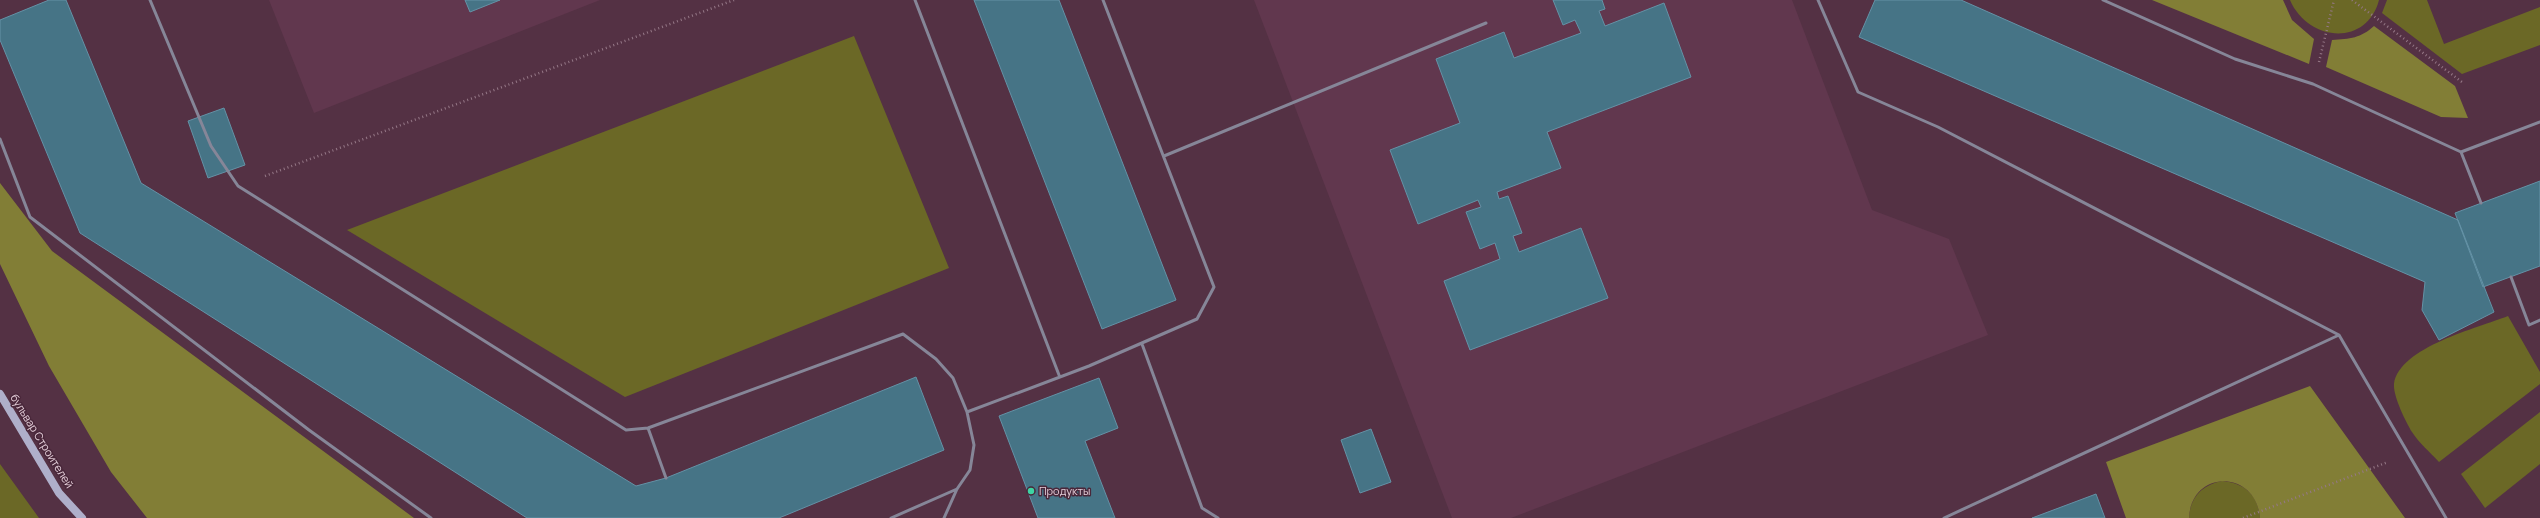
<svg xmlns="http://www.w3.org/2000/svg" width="2540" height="518" font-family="Manrope,sans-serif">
<rect width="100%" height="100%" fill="#543144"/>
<!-- built -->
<path fill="#61374e" d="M269,0h331l-286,113z
M1254,0h538l80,210 77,29 39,96 -477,183h-59z"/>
<!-- green -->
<path fill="#6b6826" d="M2290,0h89c-12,47 -71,42 -89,0z
M2387,0h40l17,44 96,-37v38l-78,29 -80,-61z
M854,36l95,232 -324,129 -278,-167z
M2508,316l32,56v12l-101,78c-9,-10 -20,-19 -27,-30 -6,-10 -19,-36 -18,-48 5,-37 84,-56 114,-68z
M2540,412v52l-55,44 -24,-34z
M0,464l39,54h-39z
M2222,481c23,2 36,14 38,37h-71c1,-21 13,-33 33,-37z"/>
<!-- forest -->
<path fill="#827e36" d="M2152,0h131l9,20 22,19 -5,25z
M2374,26l81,60 13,32 -27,-1 -115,-50 6,-27c18,-1 29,-2 42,-14z
M0,183l52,68 362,267h-267l-36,-46 -62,-106 -49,-102z
M2310,386l95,132h-145c-4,-49 -69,-49 -71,0h-63l-20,-56z"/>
<!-- building -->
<path fill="#467486" stroke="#6492a6" d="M49,0h17l75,183 495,303 30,-8 250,-101 28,73 -165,68h-252l-447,-285 -80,-193v-20z
M465,0h35l-30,12z
M974,0h85l117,300 -74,29z
M1553,0h49l3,9 -6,2 6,15 59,-23 27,74 -144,55 14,36 -64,24 2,7 9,-3 14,37 -9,3 6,16 62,-24 27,70 -138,52 -26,-69 56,-22 -5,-16 -15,6 -14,-37 15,-5 -3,-7 -60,24 -28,-74 70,-27 -24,-64 68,-27 10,26 67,-25 -6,-13 -12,5z
M1875,0h86l497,220 36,92 -55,28 -17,-30 3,-28 -566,-245z
M224,108l21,57 -37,13 -20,-57z
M2540,181v85l-57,21 -28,-74z
M1099,378l19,50 -33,13 30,77h-77l-39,-102z
M1371,429l20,53 -31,11 -19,-53z
M2096,494l9,24h-73z"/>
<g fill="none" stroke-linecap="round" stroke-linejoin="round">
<!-- path -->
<path stroke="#957887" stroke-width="2.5" stroke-dasharray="1 3" stroke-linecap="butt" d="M2352,0l110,82
M2319,62l15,-62
M265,176l469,-176
M2243,518l145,-56"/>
<!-- lane -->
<path stroke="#868698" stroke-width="3" d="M150,0l61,146 27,40 388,244 22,-2 255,-94 33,25 17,19 14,34 7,33 -4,25 -13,19 -13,29
M915,0l144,375
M1818,0l40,92 80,35 401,208
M2103,0l132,59 78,25 148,68 79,-30
M0,139l30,78 279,213 122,88
M2461,152l20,51
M1164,156l322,-133
M2511,277l18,48 11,-5
M1142,344l60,164 16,10
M967,412l122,-46 108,-47 17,-32 -111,-287
M648,428l18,50
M891,518l66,-29
M1944,518l395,-183 107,183"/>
<!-- secondary -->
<path stroke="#afafca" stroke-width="8" d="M0,394l59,99 23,25"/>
</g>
<!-- markers -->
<circle fill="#3ed4a3" stroke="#49273a" stroke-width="1.5" cx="1031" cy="491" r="4"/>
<g text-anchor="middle" stroke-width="3" stroke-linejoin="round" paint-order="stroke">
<!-- street labels -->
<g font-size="11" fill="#e4ced9" stroke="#49273a">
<text transform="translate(42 441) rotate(58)" y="4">бульвар Строителей</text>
</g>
<!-- poi labels -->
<g font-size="11" fill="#e4ced9" stroke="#49273a" text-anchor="start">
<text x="1039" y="495">Продукты</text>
</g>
</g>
</svg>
